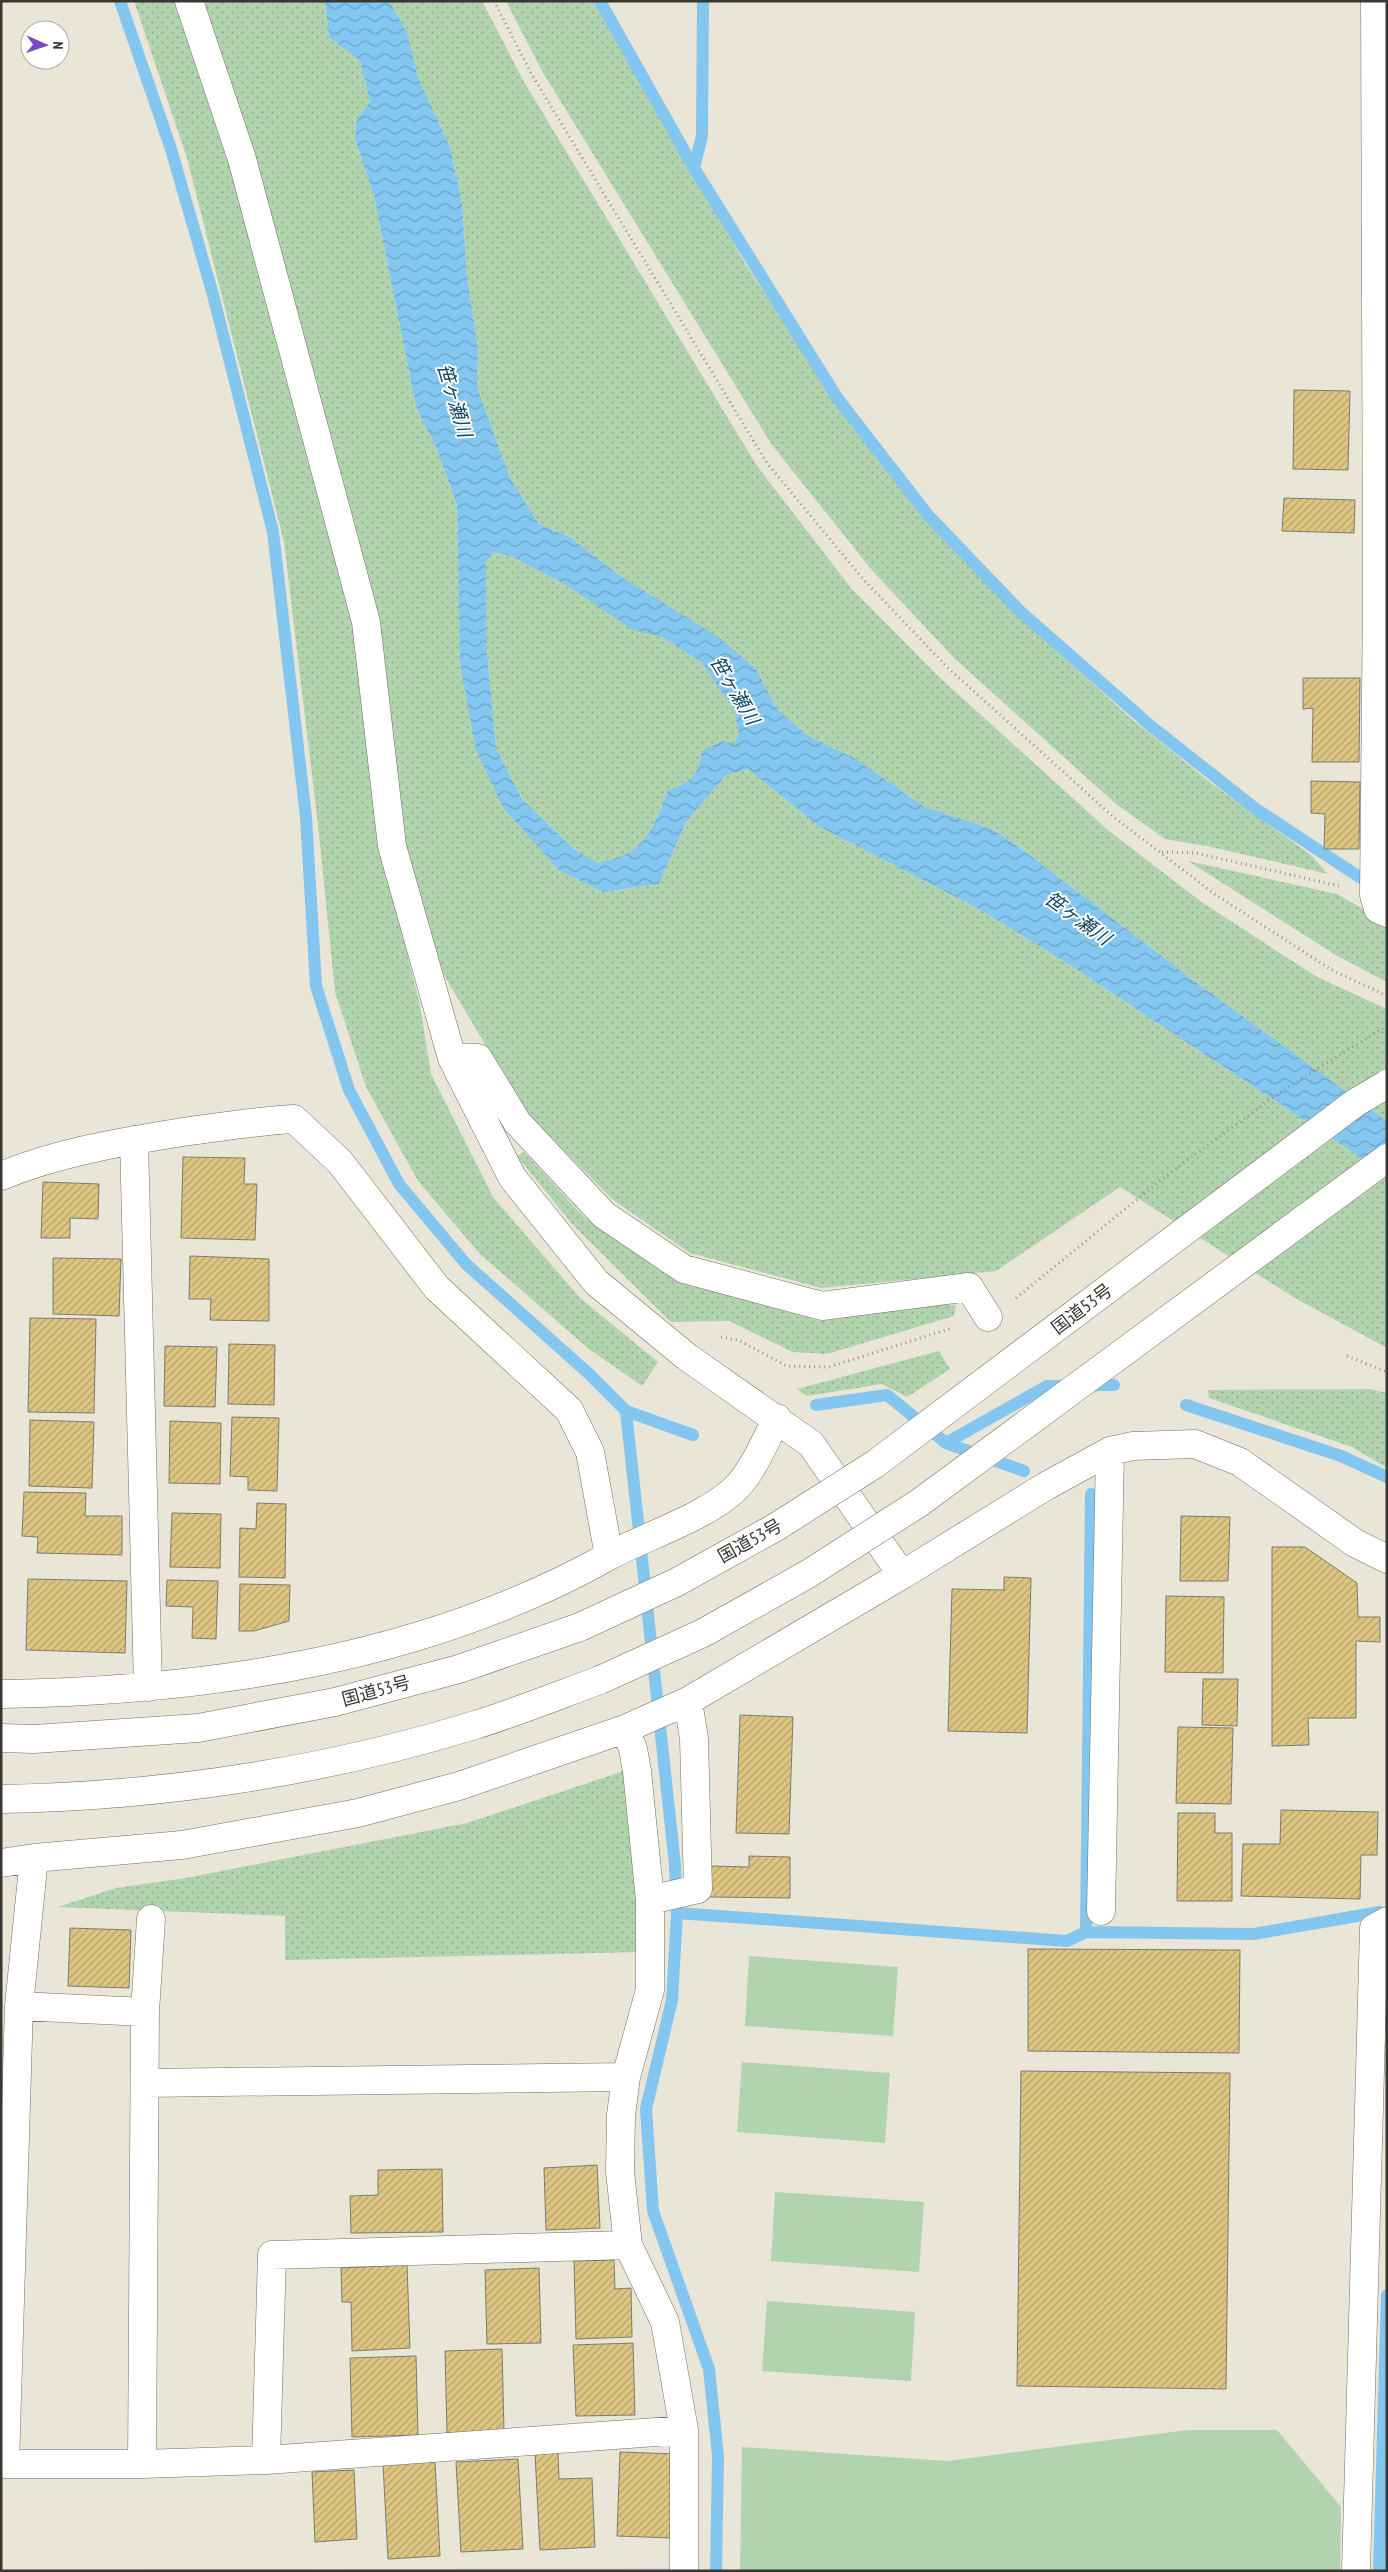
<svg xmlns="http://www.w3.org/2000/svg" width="1388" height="2572" font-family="'PT Sans Narrow','Noto Sans JP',sans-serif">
<defs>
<pattern id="grass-dots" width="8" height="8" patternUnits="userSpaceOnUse" patternTransform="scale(1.25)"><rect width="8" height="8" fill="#b1d4ae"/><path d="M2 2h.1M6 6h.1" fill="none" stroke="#91ad8e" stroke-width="1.8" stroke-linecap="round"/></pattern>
<pattern id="water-waves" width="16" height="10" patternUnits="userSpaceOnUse" patternTransform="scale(1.25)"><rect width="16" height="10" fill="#83c7f0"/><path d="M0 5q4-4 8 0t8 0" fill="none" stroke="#6ca2c3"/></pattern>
<pattern id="building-hatch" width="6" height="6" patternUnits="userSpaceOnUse" patternTransform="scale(1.25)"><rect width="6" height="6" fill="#ddc682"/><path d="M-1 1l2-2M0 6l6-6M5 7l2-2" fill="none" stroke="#b4a26b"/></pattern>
</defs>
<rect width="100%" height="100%" fill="#e9e5d7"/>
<!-- education -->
<path fill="#e3d5e9" d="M675,2568v3l-674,-1z"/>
<!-- grass -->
<path fill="url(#grass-dots)" d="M134,1h42l54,160 126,463 24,221 40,160 11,69 62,123 87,101 78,64 -16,24 -53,-37 -109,-95 -62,-73 -52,-94 -31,-95 -17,-167 -34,-283 -97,-384z
M203,1h122l4,36 31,24 10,40 -14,21 -1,17 19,57 42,211 20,40 21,58 3,159 44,145 56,62 43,21 56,-8 27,-62 40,-47 22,-6 72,58 159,82 94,58 314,208v173l-92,-50 -175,-111 -124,84 -175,17 -131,-35 -77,-53 -89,-90 -86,-145 -35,-124 -25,-224 -123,-462z
M389,1h93l42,81 233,384 94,122 88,89 170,154 94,72 114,74 70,32v112l-190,-138 -171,-131 -34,-23 -67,-22 -69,-48 -49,-24 -30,-26 -21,-40 -136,-93 -50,-39 -31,-13 -29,-46 -33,-91 1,-39 -11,-71 -5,-74 -12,-56 -32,-70 -11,-45z
M506,1h87l153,264 90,136 89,117 94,98 109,100 83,67 100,72 17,19 -117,-27 -46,-8 -49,-35 -162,-146 -83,-89 -99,-124 -230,-374z
M494,552l17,4 55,29 67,44 29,8 39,25 35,50 3,23 -5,9 -32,7c-5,26 -9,30 -34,39 -15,41 -25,65 -70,74l-23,-14 -53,-51 -26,-51 -9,-97 -1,-89z
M1188,861l149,33 50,29v59l-48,-25z
M524,1152l59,64 93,65 145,40 110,-18 25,2 -2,11 -127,38 -34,-2 -64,-31 -58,1 -98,-97 -56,-69z
M939,1351l11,18 -43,28 -25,-13 -75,12 -10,-7z
M1370,1389l17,4v75l-35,-21 -143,-49 -1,-8z
M627,1770l15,182 -357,8v-44l-227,-9 58,-19 70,-10 281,-55z"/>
<!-- garden -->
<path fill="#b1d4ae" d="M749,1956l149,11 -5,69 -148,-10z
M742,2062l148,11 -5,70 -148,-11z
M775,2192l149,10 -5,70 -148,-11z
M767,2301l148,11 -4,69 -149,-10z
M1188,2430h89l64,77 -1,64h-600l2,-124 205,14z"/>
<!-- water -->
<path fill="url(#water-waves)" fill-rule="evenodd" d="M325,1h64l18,31 11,45 32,70 12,56 5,74 11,71 -1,39 33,91 29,46 31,13 50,39 101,63 35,30 21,40 30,26 49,24 69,48 67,22 34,23 171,131 190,138v54l-314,-208 -94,-58 -159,-82 -72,-58 -22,6 -40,47 -27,62 -56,8 -43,-21 -56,-62 -28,-59 -16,-86 -3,-159 -21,-58 -20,-40 -42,-211 -19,-57 1,-17 14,-21 -10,-40 -31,-24zM494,552l17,4 55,29 67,45 29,7 39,25 34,49 4,24 -5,9 -12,-3 -20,10c-5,26 -9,30 -34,39 -15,41 -25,65 -70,73l-23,-13 -53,-51 -26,-51 -9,-97 -1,-89z"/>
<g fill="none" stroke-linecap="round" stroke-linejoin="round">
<!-- stream -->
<path stroke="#83c7f0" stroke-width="12" d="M120,1l51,148 42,146 60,237 33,285 10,169 33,104 50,94 67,80 122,109 38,38 67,24
M600,1l94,167 144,231 90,116 93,97 131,115 104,82 105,69
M694,168l8,-32 1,-135
M816,1405l71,-10 59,48 78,28
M1186,1405l155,51 46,21
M626,1411l49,454 2,48 -5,87 -26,109 7,102 56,158 9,87 -2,115
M946,1443l101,-57 67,-1
M1091,1494l-5,438 168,2 126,-22
M677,1913l390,28 19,-9
M1379,2571l8,-276"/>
</g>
<!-- building -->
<path fill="url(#building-hatch)" stroke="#7f7b6e" d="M1294,390l56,1 -2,79 -55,-1z
M1284,498l71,2 -1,33 -72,-2z
M1303,678h57l-1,84h-47l1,-54 -10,1z
M1311,781l49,1 -1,67h-35l1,-35 -14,-1z
M183,1157l62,1 -1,26h13l-2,56 -74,-2z
M43,1182l56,2 -1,35 -28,-1v20h-29z
M190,1256l79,3v62l-59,-1 1,-21h-22z
M53,1258l68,1 -2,57 -66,-2z
M30,1318l66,1 -2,94 -66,-1z
M229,1344l46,1 -1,60 -46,-1z
M165,1346l52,1 -2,60 -51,-1z
M232,1417l47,1 -2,73 -29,-1v-13l-18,-1z
M30,1420l64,2 -2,66 -63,-2z
M170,1421l51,2 -1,61 -51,-1z
M24,1492l62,1 -1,23h37v39l-85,-2 1,-16 -16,-1z
M257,1503l29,1 -1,74 -46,-1 1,-49 16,1z
M172,1513l49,1 -1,54 -50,-1z
M1181,1516l49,1 -2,64h-48z
M1272,1547h33l52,36 1,34h22v25l-24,-1v77h-48l1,27 -37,1z
M1004,1577l27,1 -4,155 -79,-2 4,-142 52,1z
M28,1579l99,2 -2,72 -99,-3z
M167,1580l51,1 -2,58 -24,-1 1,-31 -27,-1z
M240,1584l50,1 -1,36 -35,10h-15z
M1166,1596l58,1 -1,76 -58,-1z
M1203,1679h35l-1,47 -35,-1z
M740,1715l53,2 -4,117 -53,-1z
M1178,1727l55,1 -2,76 -55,-1z
M1281,1810l97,2 -1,43h-16l-1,44 -119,-3 2,-52h37z
M1178,1813h37v20h17v68h-55z
M749,1856l41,1v41l-80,-1 1,-31 38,1z
M70,1928l61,2 -2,58 -61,-2z
M1028,1949l212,1 -1,103 -211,-2z
M1021,2071l209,2 -4,316 -209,-3z
M597,2165l3,63 -54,2 -2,-62z
M442,2169l1,63 -92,1 -1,-37 28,-1v-25z
M614,2260l1,29 16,-1 1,49 -56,2 -2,-78z
M407,2265l3,83 -58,3 -1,-49h-9l-1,-34z
M539,2268l2,75 -54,1 -2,-74z
M633,2343l2,72 -59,1 -3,-71z
M502,2349l2,82 -57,2 -2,-82z
M416,2356l2,79 -66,2 -2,-79z
M620,2452l55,2 -3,84 -55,-2z
M558,2453l1,26 33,-1 3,69 -55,3 -5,-96z
M518,2459l5,90 -62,3 -5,-90z
M435,2462l5,94 -52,3 -5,-95z
M354,2470l3,69 -42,3 -3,-70z"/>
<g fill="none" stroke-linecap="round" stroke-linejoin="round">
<!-- minor casing -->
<g stroke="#736f63" stroke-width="29">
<path id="minor" d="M189,1l53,158 124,463 26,224 60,212 60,119 84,105 91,75 124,87 91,131 144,-89 64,-35 23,-5 62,-2 45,18 115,81 32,16
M1375,1l2,594 10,1
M1377,595l-3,300 4,14 9,4
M452,1058h26l39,64 87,93 80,54 138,37 147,-19 19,30
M134,1140l14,547
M1,1176c58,-24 120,-34 182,-44 37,-5 74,-11 111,-13l46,43 97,126 132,122 21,42 19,104c37,-20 94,-38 125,-66 19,-18 31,-49 43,-72
M1,1694c208,-3 424,-35 608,-138
M625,1729l8,20 4,22 13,129v90l-24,87 -5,38 -1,57 8,73 37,77 19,108v141
M34,1858l-15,148 -14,458h137l124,-4 418,-30
M1,1863l33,-5 148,-13 176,-32 101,-27 166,-57 63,-28 214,-126
M650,1900l48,-11 -4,-150 -6,-38
M1101,1911l9,-460
M19,2006l126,6
M145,2083l481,-6
M266,2460l6,-205 356,-10
M142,2464l3,-452 6,-93
M1356,2571l18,-643 13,-7"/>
</g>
<!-- trunk casing -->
<g stroke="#736f63" stroke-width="29">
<path id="trunk" d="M1,1738l33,1 164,-11 137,-26 124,-33 121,-42
M1,1799c160,-3 321,-27 474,-74 42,-13 84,-30 125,-45"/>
</g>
<!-- path -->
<path stroke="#97948a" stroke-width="3" stroke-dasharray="1 4" stroke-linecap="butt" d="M494,1l38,74 235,388 96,116 84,88 163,147 103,79 117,76 57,27
M1162,852l34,1 143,33
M1016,1298l151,-123 119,-87 101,-62
M721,1337l17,3 49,26 42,1 123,-39
M1347,1356l40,16"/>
<!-- minor -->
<use href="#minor" stroke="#fff" stroke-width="28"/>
<!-- trunk -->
<use href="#trunk" stroke="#fff" stroke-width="28"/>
<!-- trunk-bridge casing -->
<g stroke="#736f63" stroke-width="29" stroke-linecap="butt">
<path id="trunk-bridge" d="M580,1627l97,-45 99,-55 99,-63 480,-361 32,-19
M600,1680l103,-47 105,-59 111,-71 468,-345"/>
</g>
<!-- trunk-bridge -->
<use href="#trunk-bridge" stroke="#fff" stroke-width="28"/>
</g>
<g text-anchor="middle" stroke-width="4" stroke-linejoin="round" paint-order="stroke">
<!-- street labels -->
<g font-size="18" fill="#393732" stroke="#fff">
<text transform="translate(1082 1309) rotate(-37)" y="6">国道53号</text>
<text transform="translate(750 1541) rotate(-29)" y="6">国道53号</text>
<text transform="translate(376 1691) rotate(-15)" y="6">国道53号</text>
</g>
<!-- water labels -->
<g font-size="19" font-style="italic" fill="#0b435f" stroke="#fff">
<text transform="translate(455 400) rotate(73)" y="7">笹ヶ瀬川</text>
<text transform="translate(735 690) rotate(59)" y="7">笹ヶ瀬川</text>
<text transform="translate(1078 918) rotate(36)" y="7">笹ヶ瀬川</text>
</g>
</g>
<!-- border -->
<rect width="1388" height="2572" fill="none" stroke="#393732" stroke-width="5"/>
<!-- north arrow -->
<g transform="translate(45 45) rotate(92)"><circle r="24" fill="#ffffff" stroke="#b0afad"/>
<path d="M0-4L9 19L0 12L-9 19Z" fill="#794ac2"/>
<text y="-8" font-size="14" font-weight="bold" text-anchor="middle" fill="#393732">N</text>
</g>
</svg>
